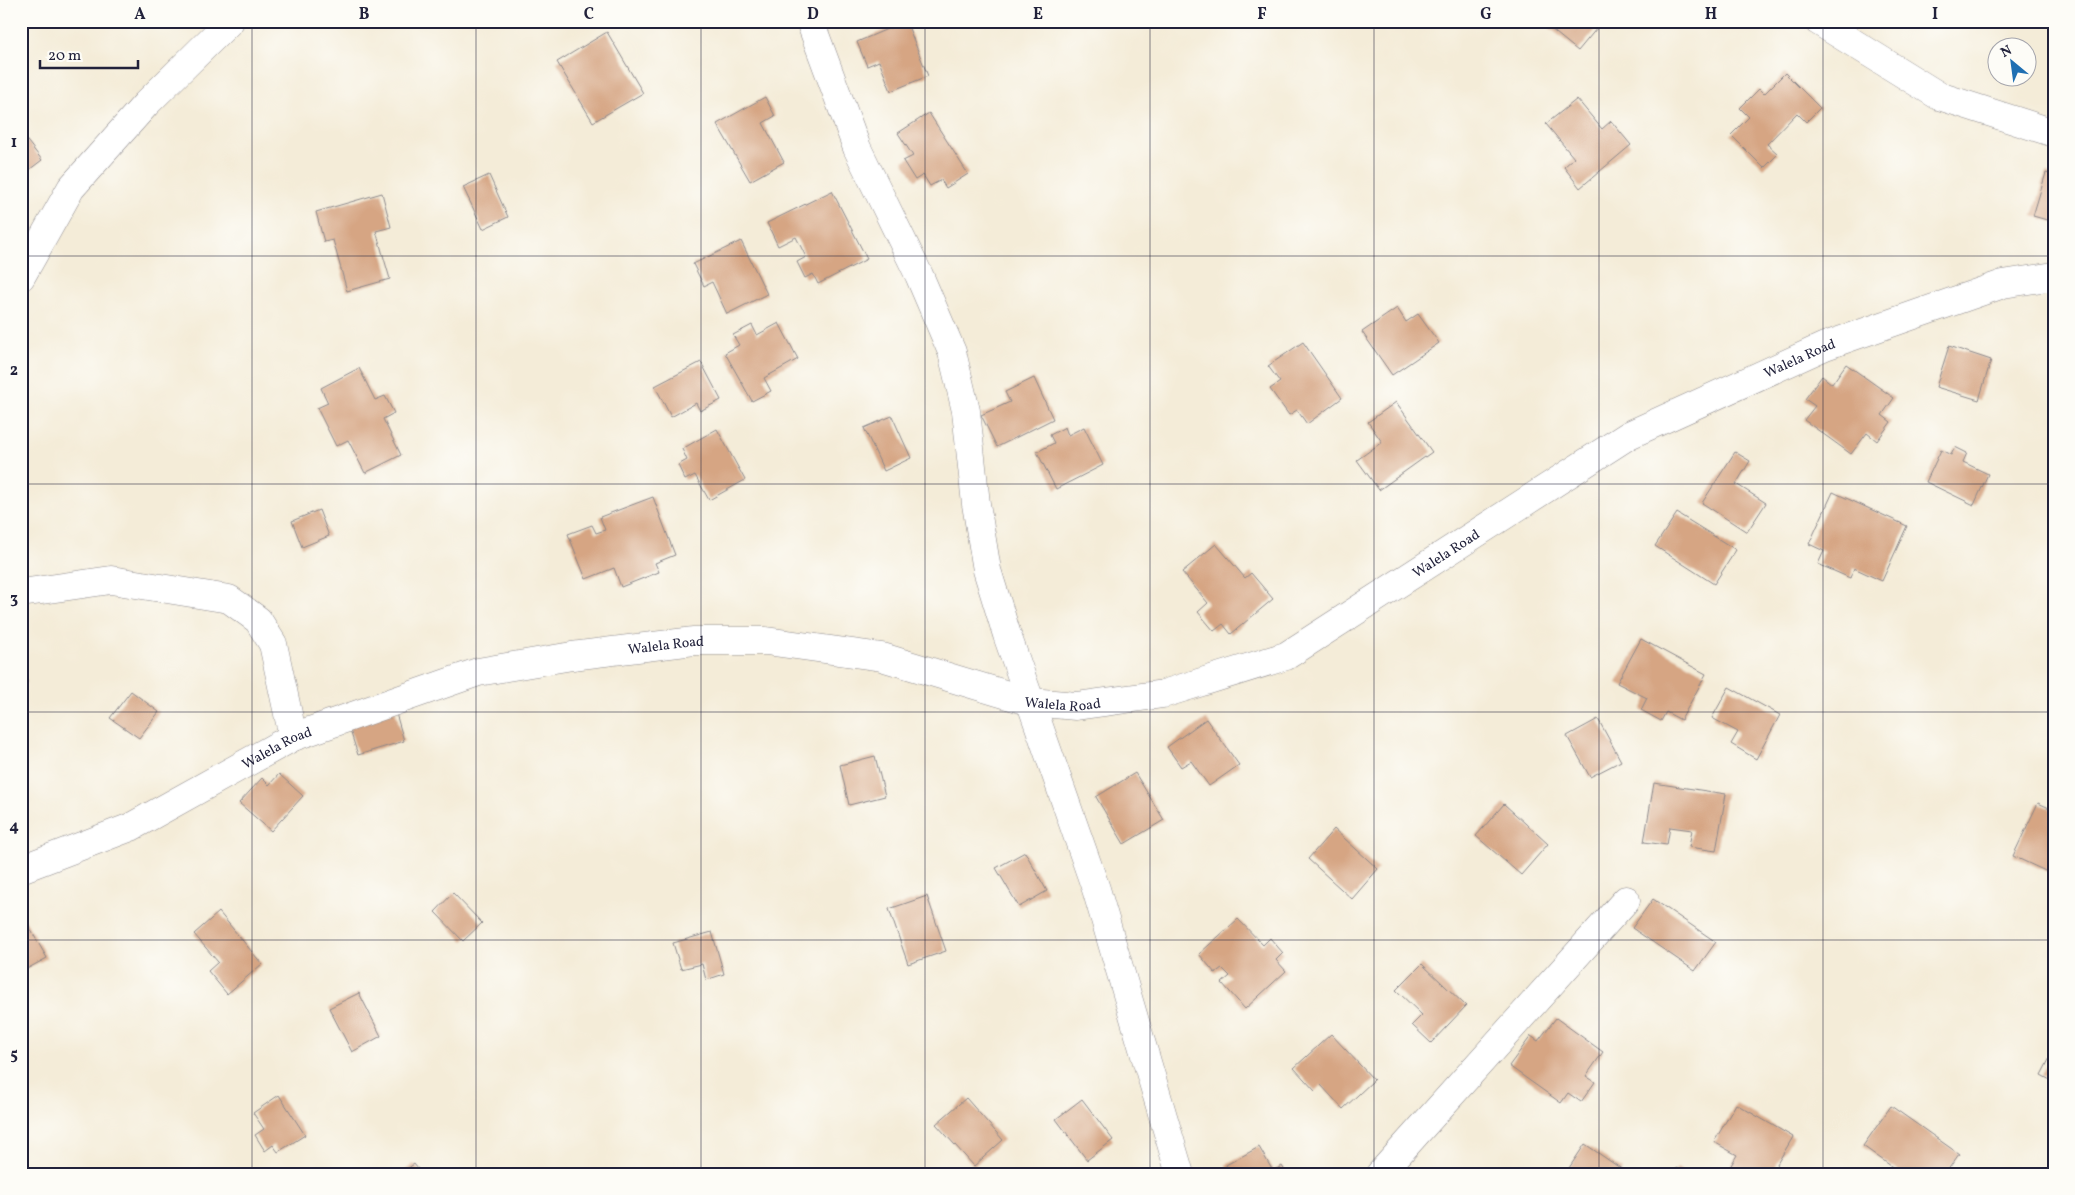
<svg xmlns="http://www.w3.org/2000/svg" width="2075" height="1195" font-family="Vollkorn,serif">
<rect width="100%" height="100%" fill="#fdfcf7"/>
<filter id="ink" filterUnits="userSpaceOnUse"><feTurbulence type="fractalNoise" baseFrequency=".02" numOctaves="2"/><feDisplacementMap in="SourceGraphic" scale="10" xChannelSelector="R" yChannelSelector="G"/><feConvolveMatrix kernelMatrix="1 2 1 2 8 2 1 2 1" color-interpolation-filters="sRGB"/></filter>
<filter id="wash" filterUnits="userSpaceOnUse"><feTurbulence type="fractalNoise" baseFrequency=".0096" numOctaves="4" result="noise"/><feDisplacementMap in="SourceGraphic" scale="20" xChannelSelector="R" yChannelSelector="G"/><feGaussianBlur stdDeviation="1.12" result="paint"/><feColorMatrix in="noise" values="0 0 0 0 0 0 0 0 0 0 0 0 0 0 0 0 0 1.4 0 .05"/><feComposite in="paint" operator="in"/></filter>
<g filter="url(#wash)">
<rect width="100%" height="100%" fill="#f4ecd8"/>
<g id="blocks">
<!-- building -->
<path fill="#d6a583" d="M906,21l22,55 -37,15 -12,-30 -12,5 -10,-24z
M1547,21h54l1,1 -24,29 -33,-27z
M1889,21h14l-6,7z
M607,32l36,61 -50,29 -36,-60z
M1785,73l35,35 -14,14 -9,-9 -30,31 11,10 -14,14 -33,-33 18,-18 -9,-9 19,-19 5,5z
M765,97l10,19 -12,7 21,39 -34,19 -33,-57z
M1577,99l25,30 9,-8 20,24 -51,43 -16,-21 10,-9 -28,-34z
M929,113l39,61 -22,14 -5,-8 -11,6 -7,-11 -8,5 -12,-19 10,-5 -15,-23z
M21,133l21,27 -21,16z
M2046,173l8,2v47l-21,-6z
M489,175l19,42 -25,12 -20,-42z
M832,191l35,68 -49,25 -5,-10 -8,4 -8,-16 9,-5 -10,-20 -18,9 -11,-23z
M382,193l9,34 -15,4 14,48 -43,12 -14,-51 -9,2 -8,-30z
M741,241l26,53 -40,20 -15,-32 -8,4 -11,-22z
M1397,308l9,14 12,-8 21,29 -47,32 -30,-43z
M779,323l19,36 -34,19 7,13 -19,10 -27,-48 14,-8 -6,-10 19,-10 5,10z
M1303,342l39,56 -35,26 -10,-14 -8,5 -19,-26 10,-7 -12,-16z
M1949,346l42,14 -12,40 -43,-13z
M701,362l20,38 -21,11 -4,-8 -25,14 -16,-31z
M1846,364l48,34 -12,17 9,7 -14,19 -10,-8 -16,21 -47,-34 11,-14 -10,-7 17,-23 10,8z
M359,368l16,32 10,-4 9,17 -11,6 18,36 -36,18 -17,-33 -12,6 -19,-38 11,-5 -7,-15z
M1034,378l19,41 -56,28 -16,-32 29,-13 -5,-10z
M1396,402l36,50 -53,38 -22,-30 25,-18 -14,-20z
M892,416l19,42 -27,13 -20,-43z
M1065,427l3,8 16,-8 19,38 -47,24 -19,-37 17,-9 -4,-8z
M717,429l28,51 -36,20 -14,-25 -10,5 -7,-15 9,-5 -5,-11z
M1955,447l12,6 -4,9 25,12 -14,31 -48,-23 15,-32 10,5z
M1735,452l15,9 -14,23 30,19 -19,29 -45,-29z
M1833,492l74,34 -25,55 -28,-13 -4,10 -32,-14 6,-13 -15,-7z
M653,497l22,58 -20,8 4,9 -38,15 -7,-19 -28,11 -18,-45 24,-9 4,8 9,-3 -5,-13z
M319,510l10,26 -27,11 -10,-26z
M1677,513l59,37 -22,34 -59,-38z
M1216,544l29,34 6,-5 22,26 -42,35 -8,-10 -9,7 -16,-19 10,-9 -26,-31z
M1641,639l65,35 -25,46 -15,-8 -5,9 -20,-11 6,-12 -30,-15z
M21,672l6,10 -6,4z
M1729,687l51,28 -24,44 -25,-15 7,-12 -26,-14z
M131,691l28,21 -20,26 -29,-20z
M395,710l9,31 -46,14 -10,-31z
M1206,719l33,46 -30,21 -18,-25 -10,6 -14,-20z
M1598,719l23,42 -31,16 -23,-41z
M875,756l10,40 -36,9 -9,-40z
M1135,773l29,47 -40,24 -28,-47z
M279,774l24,22 -32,35 -32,-28 23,-25 7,7z
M1654,783l72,11 -10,57 -27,-4 3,-17 -22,-3 -3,18 -23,-3z
M2038,803l16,7v65l-41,-19z
M1504,804l44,40 -27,31 -45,-39z
M1334,829l44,40 -26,30 -44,-40z
M1025,852l22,39 -28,16 -23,-39z
M453,893l29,30 -19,18 -28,-29z
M927,896l19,55 -38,13 -19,-55z
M1653,899l63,43 -21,29 -63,-43z
M219,912l43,52 -35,30 -19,-23 10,-9 -24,-28z
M21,913l26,45 -26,14z
M1238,919l25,26 7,-7 13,15 -7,7 10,11 -41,38 -23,-26 8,-7 -8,-8 -7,5 -16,-19z
M712,932l12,42 -18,6 -4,-16 -21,5 -8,-26z
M1422,964l44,42 -35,37 -19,-18 10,-10 -26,-25z
M359,993l22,43 -29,16 -23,-44z
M1556,1018l47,34 -17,24 9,6 -14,20 -13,-9 -7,10 -52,-37 22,-30 7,5z
M1331,1034l43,46 -31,29 -22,-24 -6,6 -21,-23z
M2054,1050v32l-13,-7z
M279,1095l26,40 -27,17 -5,-7 -8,6 -10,-16 9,-6 -11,-16z
M966,1098l37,42 -29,26 -38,-42z
M1082,1099l31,41 -26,20 -31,-41z
M1736,1104l57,33 -22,37h-29l-12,-7 7,-12 -23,-13z
M1891,1106l68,48 -14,20h-49l2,-3 -35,-25z
M1585,1144l38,26 -3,4h-55z
M1259,1147l14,24 9,-5 5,8h-57l-4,-9z
M414,1164l8,10h-22z
M1677,1168l9,6h-13z"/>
</g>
</g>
<g filter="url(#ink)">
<use href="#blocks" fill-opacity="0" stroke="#8b878a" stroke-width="1"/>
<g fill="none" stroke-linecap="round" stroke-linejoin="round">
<!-- minor casing -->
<g stroke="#8b878a" stroke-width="29">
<g id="minor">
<path d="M810,21l47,127 62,127 33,77 14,59 10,93 11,66 20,65 89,254 84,285"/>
<path d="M1818,21l121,75 115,37"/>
<path d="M21,277l50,-89 75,-84 84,-83"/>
<path d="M21,593l90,-13 118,19 29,21 15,24 20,93"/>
<path id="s1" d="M21,869l110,-42 162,-90 185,-65 94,-16 122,-15h72l116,16 149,45 45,4 87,-12 123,-38 343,-221 196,-89 178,-62 51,-8"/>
<path d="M1380,1174l246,-274"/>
</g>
</g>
<!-- minor -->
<use href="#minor" stroke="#fff" stroke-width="28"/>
</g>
</g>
<!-- grid -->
<path fill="none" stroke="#22223b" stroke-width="1" stroke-opacity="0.55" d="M252,21v1153M476,21v1153M701,21v1153M925,21v1153M1150,21v1153M1374,21v1153M1599,21v1153M1823,21v1153M21,256h2033M21,484h2033M21,712h2033M21,940h2033"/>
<g text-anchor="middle" stroke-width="4.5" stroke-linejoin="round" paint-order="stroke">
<!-- street labels -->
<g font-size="14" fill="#22223b" stroke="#fdfcf7">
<text dy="5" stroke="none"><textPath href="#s1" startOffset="1919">Walela Road</textPath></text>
<text dy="5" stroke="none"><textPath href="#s1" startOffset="1514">Walela Road</textPath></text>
<text dy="5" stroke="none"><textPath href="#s1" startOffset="689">Walela Road</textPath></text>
<text dy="5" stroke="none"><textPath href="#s1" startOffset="1094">Walela Road</textPath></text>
<text dy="5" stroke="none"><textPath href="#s1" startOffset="284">Walela Road</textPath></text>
</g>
</g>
<!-- margin -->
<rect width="2075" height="1195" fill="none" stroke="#fdfcf7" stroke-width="55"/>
<!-- north arrow -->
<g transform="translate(2012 62) rotate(331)"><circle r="24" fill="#fdfcf7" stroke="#a5a5ac"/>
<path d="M0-4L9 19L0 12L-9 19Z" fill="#1f6fb2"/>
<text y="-8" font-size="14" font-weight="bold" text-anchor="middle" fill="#22223b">N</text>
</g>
<!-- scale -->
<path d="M40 60v8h98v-8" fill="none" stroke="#22223b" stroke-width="2.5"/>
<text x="48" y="60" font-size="15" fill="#22223b" stroke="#fdfcf7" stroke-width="4" paint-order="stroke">20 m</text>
<rect x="28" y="28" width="2020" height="1140" fill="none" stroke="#22223b" stroke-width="2"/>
<g font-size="16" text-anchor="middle" font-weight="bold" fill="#22223b">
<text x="140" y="19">A</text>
<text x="364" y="19">B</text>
<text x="589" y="19">C</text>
<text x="813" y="19">D</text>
<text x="1038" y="19">E</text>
<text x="1262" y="19">F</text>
<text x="1486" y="19">G</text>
<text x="1711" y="19">H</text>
<text x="1935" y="19">I</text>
<text x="14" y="147">1</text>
<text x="14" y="375">2</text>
<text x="14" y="603">3</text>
<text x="14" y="831">4</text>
<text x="14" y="1059">5</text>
</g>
</svg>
